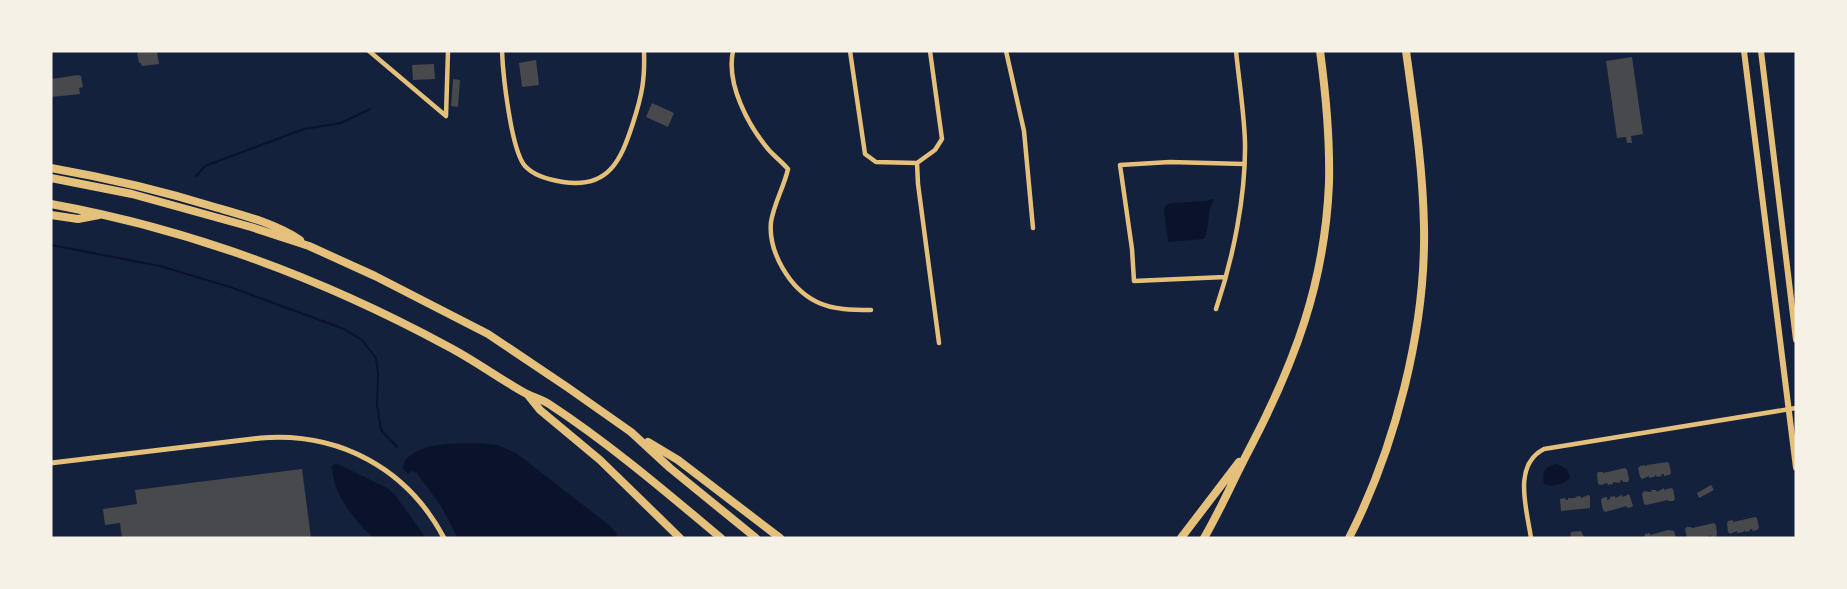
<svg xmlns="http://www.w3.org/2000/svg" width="1847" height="589" font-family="'Fira Sans Condensed',sans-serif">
<rect width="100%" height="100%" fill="#14213d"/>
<!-- water -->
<path fill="#0b132b" d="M1211,199l3,1c-8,10 -3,26 -10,39l-36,3 -4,-32 2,-5 5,-2 35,-2z
M478,443l19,2 19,8 93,72 8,9 -1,4h-158l-17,-32 -25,-34 -4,-1 -4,3 -5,-5 2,-9c20,-19 47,-16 73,-17z
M336,463l51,25 8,7 31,43h-53c-20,-20 -40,-43 -41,-72z
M1557,464l10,5 3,9c-6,6 -18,10 -26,6 -3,-12 1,-18 13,-20z"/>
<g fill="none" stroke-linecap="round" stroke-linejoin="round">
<!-- stream -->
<path stroke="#0b132b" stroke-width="2" d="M196,176l9,-10 99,-37 37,-6 29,-14
M51,245l109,21 70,21 114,42 18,11 14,18 2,16 -1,30 4,26 16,17"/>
</g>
<!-- building -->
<path fill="#48494c" d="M137,51h20l2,13 -17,2 -1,-3h-2z
M1632,57l11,77 -12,2 1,7h-5l-1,-6 -9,1 -11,-77z
M536,60l3,25 -17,2 -3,-24z
M434,64l1,15 -22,1 -1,-15z
M78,75l3,1 2,11 -4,1 1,6 -29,3v-18z
M453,79l7,1 -2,27 -7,-1z
M652,103l22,10 -6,14 -22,-10z
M1667,462l2,1 2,10 -2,2 -5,1v-2h-3l1,2 -5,1 -1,-2 -2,2 -5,1v-2l-7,3 -2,-2 -2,-9 2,-2 5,-1v2l2,-2z
M1625,468l2,2 2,9 -1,3h-5l-1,-2 -2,1v2l-7,-1v2l-5,1 -1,-2 -6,2 -3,-1 -1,-10 1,-2h5v1z
M302,469l9,69h-189l-2,-15 -15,2 -2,-16 34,-5 -2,-14z
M1711,485l3,5 -15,8 -2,-5z
M1664,488v2l7,-2 2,1 2,10 -2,2h-5v-1l-22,5 -2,-1 -2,-10 2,-3 8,1 -1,-2h5l1,2z
M1629,494l4,12 -1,1 -5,1v-2l-22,6 -2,-2 -2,-9 1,-3 5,-1v3l3,-1v-2l5,-1v2l7,-3 1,2z
M1588,495l2,1v12l-29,3 -1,-12 5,-1 1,2h2v-2h8l-1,-1 5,-1 1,2z
M1755,517l2,1 2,10 -2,2 -4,1 -1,-2h-2v2l-5,1v-2l-2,2 -6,1v-2l-7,3 -2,-2 -1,-9 1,-2 5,-1v2z
M1714,523l2,2 1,9 -1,3h-5v-2l-4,3h-20l-2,-9 2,-2h4l1,1z
M1668,530l6,1 2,7h-32l1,-4 5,-1v2z
M1581,531l3,6 -14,1 1,-6z"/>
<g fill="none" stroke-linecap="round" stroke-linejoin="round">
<!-- minor -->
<path stroke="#e5c07b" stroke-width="4.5" d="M369,51l77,65 2,-65
M502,51c1,24 9,99 23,115 9,10 25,14 38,16 46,7 58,-22 70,-59 9,-28 12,-43 11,-72
M733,51c-7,33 15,74 35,98 6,7 14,13 20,20 -4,18 -14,34 -17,53 -3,30 19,67 46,80 16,8 37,8 54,8
M850,51l15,103 11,8 41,1
M930,51l12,88 -7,11 -18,13 1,21 21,159
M1006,51l18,80 9,97
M1225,277l-91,4 -2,-32 -12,-84 50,-3 74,2
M1216,309c17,-50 30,-114 29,-167 -1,-30 -6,-61 -9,-91
M1531,538c-4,-28 -19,-73 13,-89l252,-41"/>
<!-- tertiary -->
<path stroke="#e5c07b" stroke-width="5" d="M51,463l210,-25c78,-6 146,30 183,100"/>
<!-- secondary -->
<path stroke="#e5c07b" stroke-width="6" d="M1744,51l52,417
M1761,51l35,289"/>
<!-- motorway -->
<path stroke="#e5c07b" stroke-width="8" d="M51,168c57,10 112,23 167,40 28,8 58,16 82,32
M51,178l81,16 119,33 58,19 66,30 113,58 79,53 64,45 39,36 86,70
M51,204c138,25 272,75 396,142 27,14 51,32 78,47 7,4 17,6 24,11 61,40 117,88 172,134
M51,215l27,4 21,-4
M528,395l12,15 60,50 80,78
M648,442l30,18 102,78
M1181,538l58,-76
M1204,538c17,-29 30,-60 46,-90 45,-86 75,-166 79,-265 1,-44 -3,-88 -9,-132
M1349,538c46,-90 77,-209 75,-311 -1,-59 -10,-118 -18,-176"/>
</g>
<!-- border -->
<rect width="1847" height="589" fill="none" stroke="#f6f1e7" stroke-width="105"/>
</svg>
